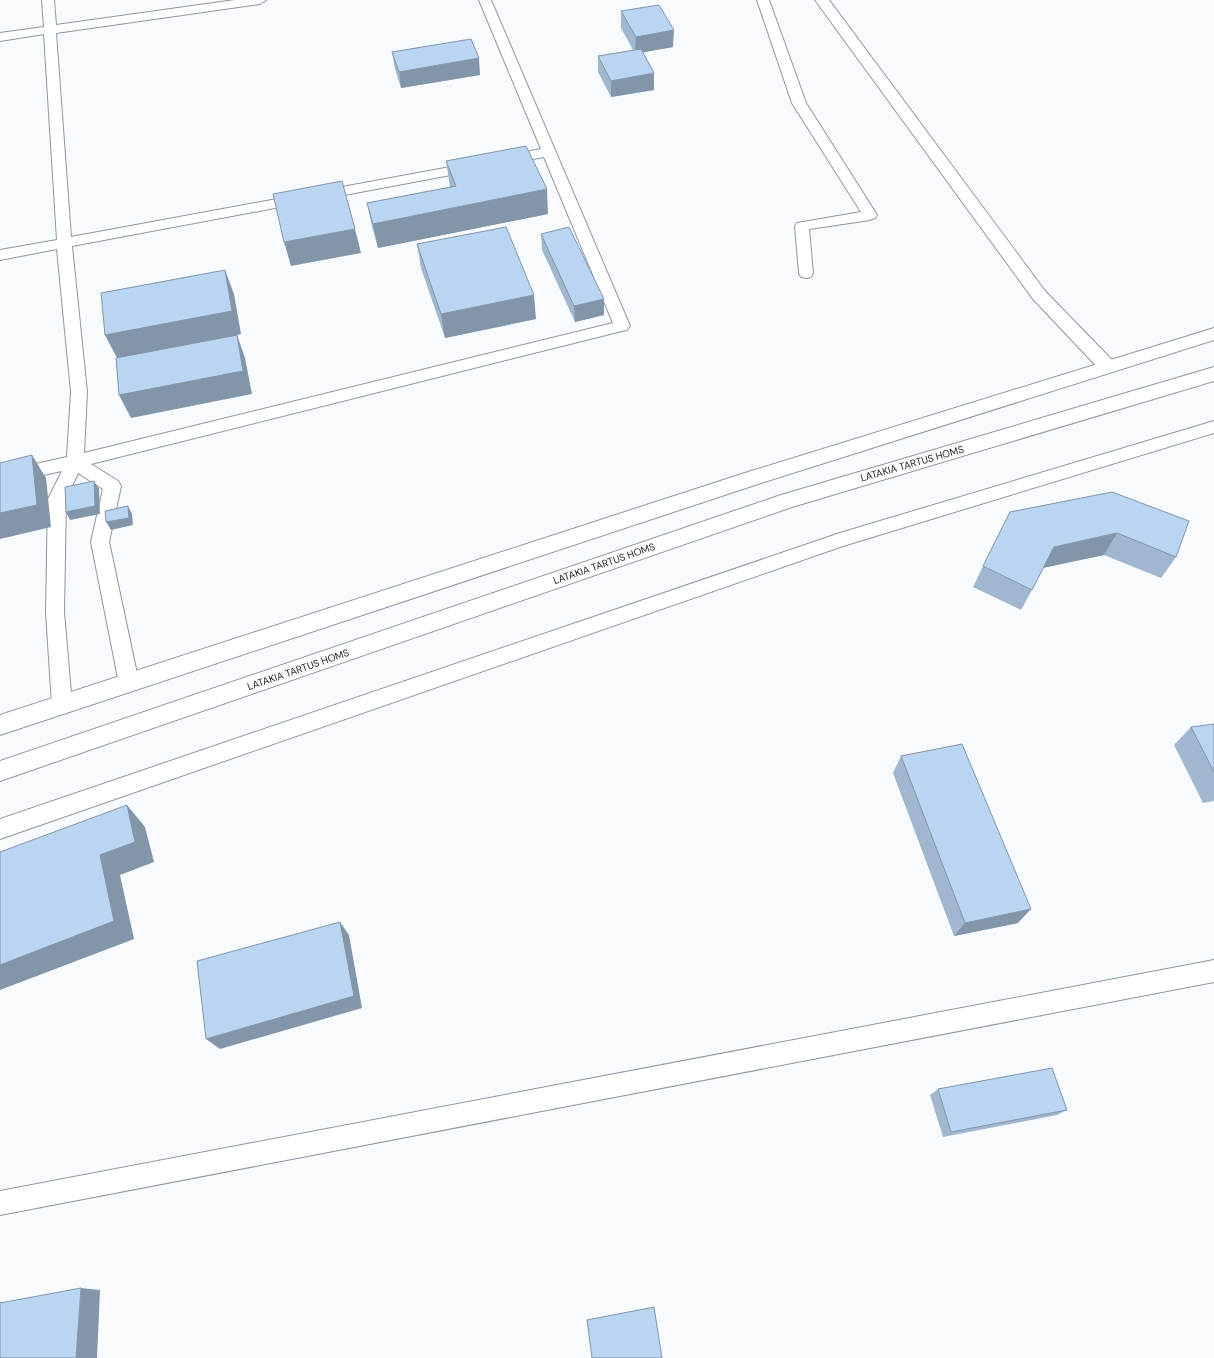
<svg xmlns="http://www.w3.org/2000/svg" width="1214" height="1358" font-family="'DM Sans',sans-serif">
<rect width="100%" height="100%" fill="#f8fbfe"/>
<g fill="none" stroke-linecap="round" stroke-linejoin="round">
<!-- service casing -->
<g stroke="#90969d" stroke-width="2">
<path id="service" d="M42,0h12l2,25 179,-25h31l-6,4 -204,29 15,204 401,-74 5,1 2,3 -2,3 -5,1 -400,75 15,146 -3,61 529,-130 -69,-166 -38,7 -5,-1 -2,-3 2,-3 40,-8 -62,-149h12l139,326 -3,4 -5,1 -531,133 27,17 3,5 -12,56 30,141 -3,6 -7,2 -7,-2 -3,-6 -28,-141 12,-53 -25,-16 -12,26 -2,113 8,93 -3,6 -7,2 -7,-2 -3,-6 -6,-93 2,-113 14,-28 -62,13v-12l67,-15 4,-65 -14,-143 -57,11v-10l57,-10 -13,-206 -44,7v-8l44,-6z
M757,0h12l37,103 71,112 -2,3 -5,2 -61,9 4,44 -2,4 -5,1 -5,-1 -2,-4 -4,-47 2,-3 64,-11 -69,-109z
M1214,421v12l-371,113 -843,293v-20l840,-286z
M1214,960v22l-1214,233v-24z"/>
</g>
<!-- minor casing -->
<g stroke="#90969d" stroke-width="2">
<path id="minor" d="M815,0h14l216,291 68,70 3,5 -3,5 -6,2 -6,-2 -68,-72z"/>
</g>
<!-- motorway casing -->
<g stroke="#90969d" stroke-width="2">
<path id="motorway" d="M1214,328v12l-453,143 -761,252v-20l748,-243z
M1214,367v14l-422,126 -792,274v-20l781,-266z"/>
</g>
<!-- service -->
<use href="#service" fill="#fff" fill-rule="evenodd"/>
<!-- minor -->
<use href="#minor" fill="#fff" fill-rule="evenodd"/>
<!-- motorway -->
<use href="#motorway" fill="#fff" fill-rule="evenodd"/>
</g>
<!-- wall -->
<path fill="#a0b7cf" d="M621,11l52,36 -30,5 11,38 -43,7 -13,-25v-16l35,-6 -12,-22z
M392,52l88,23 -79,13 -6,-19z
M446,161l102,53 -170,34 -6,-21 -5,-24 83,-16z
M541,234l63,81 -29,7 -33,-72z
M417,244l119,75 -91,19 -24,-70z
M1112,492l64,65 -15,21 -57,-23 -61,13 -11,22 -11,20 -48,-23 10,-21z
M1214,724v77l-11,2 -29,-58 17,-18z
M901,756l117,167 -64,13 -61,-163z
M938,1089l129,21 -10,5 -114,22 -13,-42z"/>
<!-- shaded-wall -->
<path fill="#8295a9" d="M674,30l-1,17 -38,7 1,-17z
M479,58l1,17 -79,13 -2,-16z
M654,73v17l-43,7v-16z
M547,189l1,25 -170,34 -5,-24z
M355,229l6,24 -70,13 -7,-24z
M225,270l9,24 7,40 -4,1 8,23 7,36 -121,24 -12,-23 -2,-37 -12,-23z
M534,295l2,24 -91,19 -4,-24z
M604,299v16l-29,7 -1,-16z
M32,455l14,23 5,49 -51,12v-26z
M94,481l5,8 1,25 -30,6 -4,-8z
M128,506l4,8 1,11 -22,5 -5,-8z
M1117,533l-13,22 -62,13 12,-21z
M127,805l18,22 9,35 -34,13 14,64 -134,51v-25l100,-110z
M1031,909l-13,14 -64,13 11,-13z
M340,922l9,13 13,73 -142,41 -14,-10z
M81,1288l19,2 -3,68h-21z"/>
<!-- building -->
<path fill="#bad5f1" stroke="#8295a9" d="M659,5l15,25 -38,7 -15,-26z
M471,39l8,19 -80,14 -7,-20z
M641,49l13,24 -43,8 -13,-25z
M526,146l21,43 -174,35 -6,-21 89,-17 -10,-25z
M342,181l13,48 -71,13 -11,-48z
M506,227l28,68 -93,19 -24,-70z
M569,227l35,72 -30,7 -33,-72z
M225,270l7,41 -127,24 -4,-42z
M237,335l6,36 -124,24 -3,-37z
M32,455l5,50 -37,8v-50z
M94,481l1,25 -29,6 -1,-25z
M1112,492l77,29 -13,36 -59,-24 -63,14 -22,43 -49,-24 27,-54z
M128,506l1,12 -23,4 -1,-11z
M1214,724v48l-23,-45z
M962,744l69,165 -66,14 -64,-167z
M127,805l8,37 -35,13 14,66 -114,44v-113z
M340,922l14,74 -148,43 -9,-78z
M1052,1068l15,42 -116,22 -13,-43z
M81,1288l-5,70h-76v-55z
M654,1307l8,51h-70l-5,-38z"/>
<g text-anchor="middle" stroke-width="4" stroke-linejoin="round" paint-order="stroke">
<!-- street labels -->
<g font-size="10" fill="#1d1f21" stroke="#f8fbfe">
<text transform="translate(912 463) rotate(-16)" y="4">LATAKIA TARTUS HOMS</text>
<text transform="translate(604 563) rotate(-19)" y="4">LATAKIA TARTUS HOMS</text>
<text transform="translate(298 669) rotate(-19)" y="4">LATAKIA TARTUS HOMS</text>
</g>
</g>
</svg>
